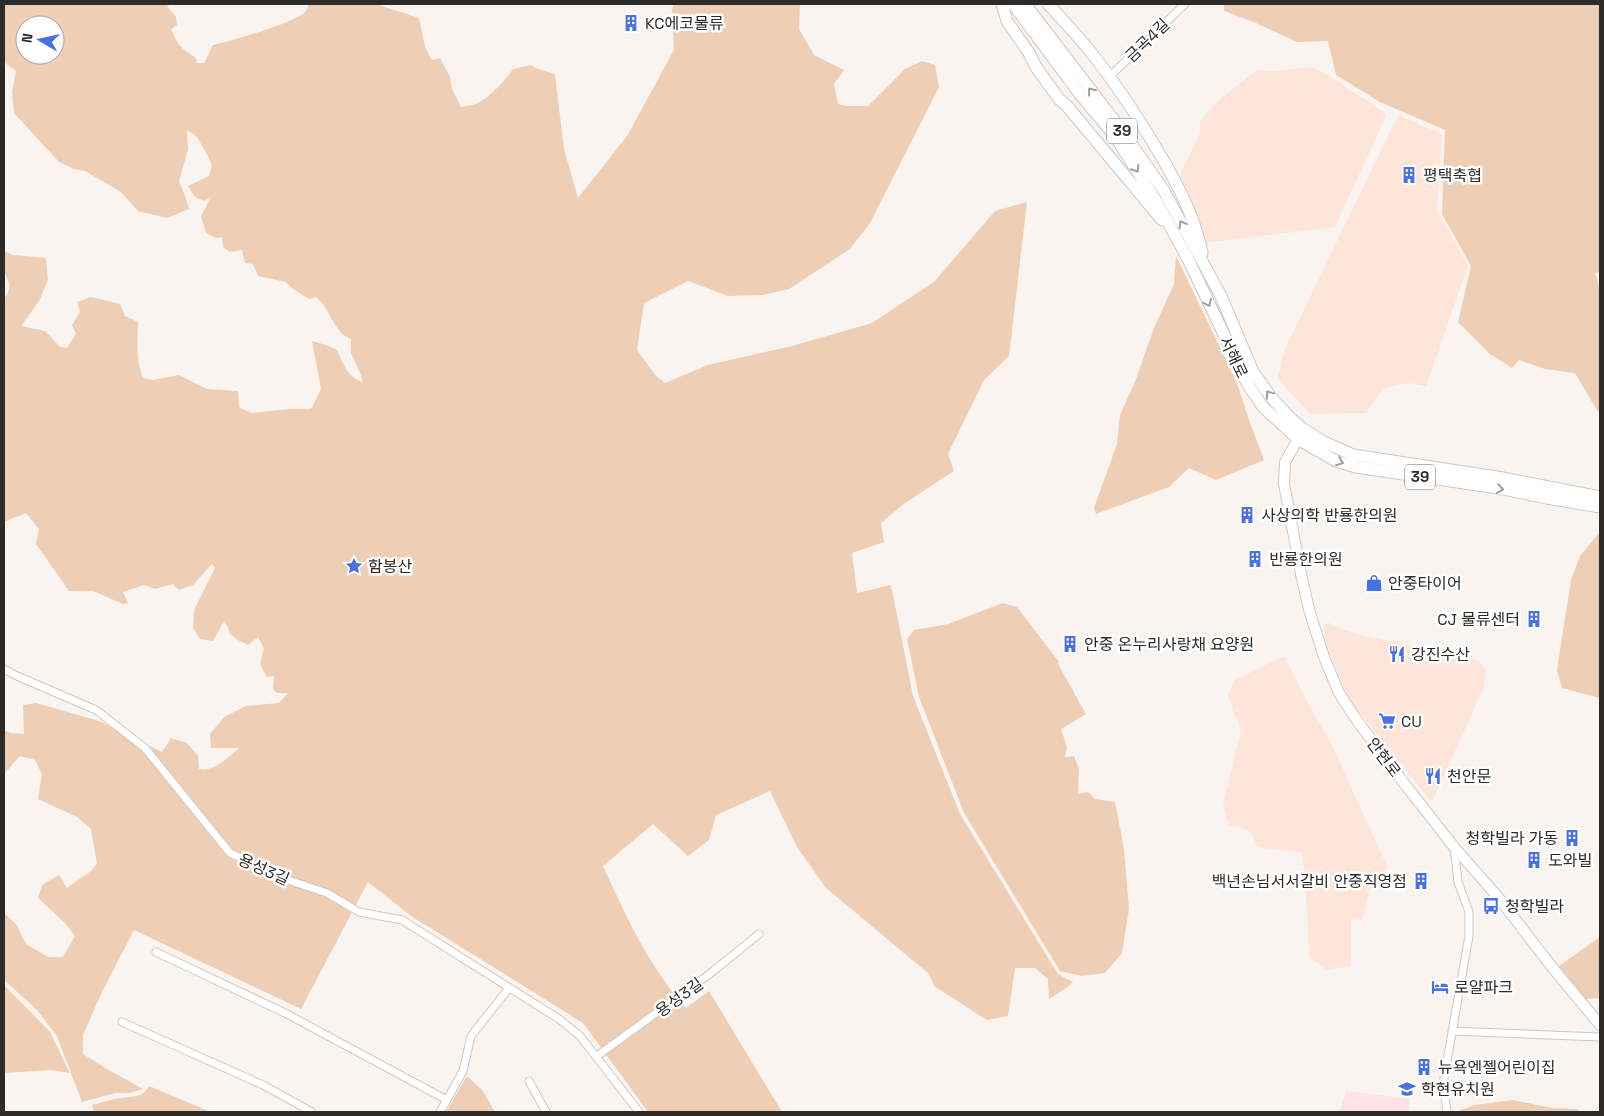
<svg xmlns="http://www.w3.org/2000/svg" width="1604" height="1116" font-family="'Space Grotesk','Noto Sans KR',sans-serif">
<rect width="100%" height="100%" fill="#f9f4f0"/>
<!-- commercial -->
<path fill="#fde5da" d="M1312,67l16,8 59,39 -52,113 -129,16 -26,-68 20,-42v-12l19,-21 38,-30 16,1z
M1398,115l44,19 -5,77 31,55 -42,120 -18,-3 -24,5 -18,25 -56,1 -25,-27 -7,-11 7,-27z
M1330,623l16,8 18,5 96,18 20,8 6,8 -2,17 -52,115 -82,-101 -23,-52 -4,-24z
M1284,656l26,51 20,34 58,127 -8,13 -9,5 -9,34 -11,-1v47l-24,4 -17,-12 -7,-105 -46,-6 -5,-14 -13,-7 -10,1 -6,-22 18,-74 -13,-36 6,-14z"/>
<!-- education -->
<path fill="#fee3e5" d="M1346,1091l64,8 -2,13h-68z"/>
<!-- green -->
<path fill="#eeceb5" fill-rule="evenodd" d="M4,4h168l-5,2 9,11 1,8 -6,4c8,19 10,18 25,29l1,5h7l9,-18c17,-4 83,-22 93,-34 1,-2 2,-5 3,-7h69l1,1 40,13 6,29 7,13 8,-2 10,19 2,12 9,18c3,-1 8,-1 12,-2 13,-3 33,-25 40,-36l18,-4 4,3 20,6 9,75 14,49 49,-62 47,-86 -2,-40 2,-6h126l-1,25 15,26 30,15 -10,14 4,20 8,2h22l37,-37 17,-8 13,4 4,22 -69,136 -20,26 -61,40 -26,6 -35,1 -40,-15 -44,22 -7,47 19,26 9,7 43,-18 84,-19 80,-23 62,-41 61,-71 32,-9 -18,154 -25,24 -36,74 6,17 -49,32 -24,20 3,19 -32,11 5,40 34,-8 22,111 47,118 98,160 15,8 -8,7 -16,10 -1,-20 -13,-11h-20l-7,48 -21,4 -53,-34 -5,-12 -103,-86 -29,-41 -27,-56 -54,24 -7,25 -21,16 -35,-32 -50,42c23,50 46,101 83,142l23,-17 73,121h-134l-65,-89 -172,-107 -43,-34 -67,127 -167,-79 -32,62 -19,43v19l24,15 36,20 -14,4h-14l-33,9 -25,-66 -20,-26 -33,-30v-67l12,11 10,20 22,13h15l12,-21 -10,-13 -27,-25 4,-13 17,-10 8,13 24,-17 6,-7 -6,-35 -14,-12 -39,-18 4,-25 -7,-14 -15,-4 -16,18v-44l6,3 14,1 -1,-29 13,-2 63,18 63,31 9,-14 16,5 11,13 1,13c15,3 29,-11 40,-21h-28l-1,-14 14,-17 22,-11 33,-3 9,-10h-11l-4,-4 1,-13 -7,1 -7,-13 4,-16 -6,-11 -10,8 -12,-6 -7,-6 -1,-6 -4,-6 -11,20 -13,-2 -7,-11 1,-18 21,-42 -3,-4 -19,21 -14,5 -6,-6 -18,5 -11,-4 -21,7 5,11 -5,1 -30,-13h-24l-33,-47 3,-15 -13,-16 -22,9v-223c11,-15 2,-17 0,-31 -1,-6 0,-12 0,-17l9,4 33,3 2,22 -9,21 -18,25 24,5 15,16 7,1 9,-14 -4,-9 8,-13 -3,-10 14,-5 29,7 5,12 13,6c-1,20 -2,38 5,56l10,2 26,-5 28,14 31,2 1,16 12,6 39,-4h21l10,-20 -9,-48 14,4 11,5c6,14 11,28 26,32l-3,-9 -9,-20v-14c-19,-7 -20,-31 -35,-42l-7,2 -16,-10 -7,-7 -28,-6 -5,-12 -8,-1 -3,-13 -12,2 -7,-5 -1,-10 -6,1 -10,-5 -5,-17 10,-19 -7,4 -9,-4 -7,-11 21,-10 3,-10 -4,-10 -11,-19 -10,-7 1,19 -9,32 6,15 4,13 -22,9 -29,-7 -17,-19 -36,-21 -11,-2 -15,-7 -45,-49 -2,-20 4,-22 -12,-9zM25,25h30v30h-30z
M1224,4h376v268l-5,1 5,16v121l-2,2 -23,-39 -30,-4 -26,-9 -7,8 -22,-14 -32,-32 13,-56 -29,-52 3,-84 -65,-28 -44,-27 -8,-34 -31,1 -41,-19 -32,-12z
M1176,256l61,127 12,37 15,40 -48,20 -27,-12 -20,19 -73,27 -2,-6 23,-64 3,-29 15,-33 19,-54 20,-44z
M1600,532v166l-38,-10 -5,-18 14,-90 9,-24z
M1003,603l14,4 42,55 -1,2 28,50 -25,15 6,18 -2,10 9,-1 5,13 -1,25 10,-2 7,7 20,3 9,47 5,60 -7,44 -17,20 -23,3 -22,-5 -96,-158 -45,-116 -12,-58 7,-9 34,-6z
M1600,937v61l-15,1 -22,-25 -4,-8z
M4,985l46,47 20,41 -19,-3 -47,3z
M467,1076l16,15 12,21h-49z
M149,1086l62,26h-117l-2,-7c9,-2 19,-6 29,-7 11,-2 22,0 28,-12z
M1513,1100l39,8 25,1 4,3h-126l20,-7z"/>
<g fill="none" stroke-linecap="round" stroke-linejoin="round">
<!-- street casing -->
<g stroke="#cdc8c4" stroke-width="9">
<path id="street" d="M1110,76l75,-72
M4,669l13,7 79,34 49,38 85,105 55,26 42,14 32,19 43,8 157,99 21,17 59,76
M156,952l129,61 162,87
M122,1022l141,63 49,27
M1452,1031l148,6
M597,1056l110,-80 52,-42
M529,1081l17,31
M440,1112l23,-41 8,-35 38,-48
M1447,1112l-4,-28 26,-148v-24l-11,-30 -4,-35"/>
</g>
<!-- secondary casing -->
<g stroke="#cdc8c4" stroke-width="12">
<path id="secondary" d="M1301,434l-16,28 -1,22 18,95 8,34 14,44 15,36 19,29 42,56 54,69 44,50 54,70 48,58"/>
</g>
<!-- primary casing -->
<g stroke="#cdc8c4" stroke-width="13">
<path id="primary" d="M1002,4l5,17 22,32 7,14 23,32 8,7 95,114
M1013,4l66,89 36,43 43,68 30,55 59,124 16,24 35,32 38,22 20,6 142,21 49,10 53,9
M1025,4l95,124 44,63 57,105 32,76 18,25 18,20 14,12 21,13 29,13 150,23 97,19
M1048,4c14,15 28,30 41,46 26,32 48,66 69,101 19,32 37,66 44,102"/>
</g>
<!-- street -->
<use href="#street" stroke="#fff" stroke-width="7"/>
<!-- secondary -->
<use href="#secondary" stroke="#fff" stroke-width="10"/>
<!-- primary -->
<use href="#primary" stroke="#fff" stroke-width="11"/>
</g>
<!-- one-way arrows -->
<defs><path id="oneway-chevron" d="M-2-3.5L2.5 0L-2 3.5" fill="none" stroke-width="1.6" stroke-linecap="round" stroke-linejoin="round" transform="scale(1.25)"/></defs>
<g stroke="#a0a09f">
<use href="#oneway-chevron" transform="translate(1091 91) rotate(-128)"/>
<use href="#oneway-chevron" transform="translate(1136 169) rotate(58)"/>
<use href="#oneway-chevron" transform="translate(1182 224) rotate(-119)"/>
<use href="#oneway-chevron" transform="translate(1208 303) rotate(65)"/>
<use href="#oneway-chevron" transform="translate(1269 394) rotate(-127)"/>
<use href="#oneway-chevron" transform="translate(1340 462) rotate(21)"/>
<use href="#oneway-chevron" transform="translate(1500 489) rotate(10)"/>
</g>
<!-- icons -->
<defs>
<g id="building-bare" transform="scale(1.35)"><path d="M-4-6H4V6H1V3H-1V6H-4ZM-2.5-4.3h1.7v1.8h-1.7ZM.8-4.3h1.7v1.8H.8ZM-2.5-1h1.7V.8h-1.7ZM.8-1h1.7V.8H.8Z" fill="#4872e4" stroke="#fff" stroke-width="2.5" paint-order="stroke"/></g>
<g id="sight-bare" transform="scale(1.35)"><path d="M0-6L1.8-2.2L6-1.7L2.9 1.2L3.7 5.4L0 3.3L-3.7 5.4L-2.9 1.2L-6-1.7L-1.8-2.2Z" fill="#4872e4" stroke="#fff" stroke-width="2.5" paint-order="stroke"/></g>
<g id="shop-bare" transform="scale(1.35)"><path d="M-5-2.5h2.3a2.7 3.5 0 0 1 5.4 0H5L5.5 6h-11ZM-1.5-2.5h3a1.5 2.3 0 0 0-3 0Z" fill="#4872e4" stroke="#fff" stroke-width="2.5" paint-order="stroke"/></g>
<g id="restaurant-bare" transform="scale(1.35)"><path d="M-5-6h1v4h1v-4h1v4h1v-4h1v5L-1.5 .5V6h-2V.5L-5-1ZM5-6V6H3V1.5H1.5Q1.5-4 5-6Z" fill="#4872e4" stroke="#fff" stroke-width="2.5" paint-order="stroke"/></g>
<g id="supermarket-bare" transform="scale(1.35)"><path d="M-6-5.5h2.5l.6 2H6L4.5 2H-2.5L-4.4-4H-6ZM-1.5 3.2a1.3 1.3 0 1 0 .1 0ZM3 3.2a1.3 1.3 0 1 0 .1 0Z" fill="#4872e4" stroke="#fff" stroke-width="2.5" paint-order="stroke"/></g>
<g id="bus-bare" transform="scale(1.35)"><path d="M-5-6H5V4H4V6H2V4H-2V6H-4V4H-5ZM-3.5-4V0h7V-4ZM-3.5 1.2v1.5H-2V1.2ZM2 1.2v1.5H3.5V1.2Z" fill="#4872e4" stroke="#fff" stroke-width="2.5" paint-order="stroke"/></g>
<g id="hotel-bare" transform="scale(1.35)"><path d="M-6-4.5h1.5V1H6V5H4.5V3h-9V5H-6ZM-4 0a1.8 1.8 0 1 1 3.6 0ZM.5 0V-2.5h3Q6-2.5 6 0Z" fill="#4872e4" stroke="#fff" stroke-width="2.5" paint-order="stroke"/></g>
<g id="school-bare" transform="scale(1.35)"><path d="M0-5L7-2L0 1L-7-2ZM-4 1L0 2.5L4 1V4Q0 6-4 4Z" fill="#4872e4" stroke="#fff" stroke-width="2.5" paint-order="stroke"/></g>
</defs>
<g fill-rule="evenodd">
<use href="#building-bare" x="631" y="23"/>
<use href="#building-bare" x="1409" y="175"/>
<use href="#building-bare" x="1247" y="515"/>
<use href="#building-bare" x="1255" y="559"/>
<use href="#sight-bare" x="354" y="566"/>
<use href="#shop-bare" x="1374" y="583"/>
<use href="#building-bare" x="1534" y="619"/>
<use href="#building-bare" x="1070" y="644"/>
<use href="#restaurant-bare" x="1397" y="654"/>
<use href="#supermarket-bare" x="1387" y="721"/>
<use href="#restaurant-bare" x="1433" y="776"/>
<use href="#building-bare" x="1572" y="838"/>
<use href="#building-bare" x="1534" y="860"/>
<use href="#building-bare" x="1421" y="881"/>
<use href="#bus-bare" x="1491" y="906"/>
<use href="#hotel-bare" x="1440" y="987"/>
<use href="#building-bare" x="1424" y="1067"/>
<use href="#school-bare" x="1407" y="1089"/>
</g>
<g text-anchor="middle" stroke-width="5" stroke-linejoin="round" paint-order="stroke">
<!-- shield labels -->
<g fill="#fff" stroke="#6c6b6a" stroke-width="1">
<rect x="1107" y="118.5" width="30" height="25" rx="4"/>
<rect x="1405" y="464.5" width="30" height="25" rx="4"/>
</g>
<g font-size="15" font-weight="bold" fill="#2d2b2a">
<text x="1122" y="136">39</text>
<text x="1420" y="482">39</text>
</g>
<!-- poi labels -->
<g font-size="16" fill="#2d2b2a" stroke="#fff" text-anchor="start">
<text x="645" y="29">KC에코물류</text>
<text x="1423" y="181">평택축협</text>
<text x="1261" y="521">사상의학 반룡한의원</text>
<text x="1269" y="565">반룡한의원</text>
<text x="368" y="572">함봉산</text>
<text x="1388" y="589">안중타이어</text>
<text x="1520" y="625" text-anchor="end">CJ 물류센터</text>
<text x="1084" y="650">안중 온누리사랑채 요양원</text>
<text x="1411" y="660">강진수산</text>
<text x="1401" y="727">CU</text>
<text x="1447" y="782">천안문</text>
<text x="1558" y="844" text-anchor="end">청학빌라 가동</text>
<text x="1548" y="866">도와빌</text>
<text x="1407" y="887" text-anchor="end">백년손님서서갈비 안중직영점</text>
<text x="1505" y="912">청학빌라</text>
<text x="1454" y="993">로얄파크</text>
<text x="1438" y="1073">뉴욕엔젤어린이집</text>
<text x="1421" y="1095">학현유치원</text>
</g>
<!-- street labels -->
<g font-size="16" fill="#2d2b2a" stroke="#fff">
<text transform="translate(1147 40) rotate(-44)" y="6">금곡4길</text>
<text transform="translate(1234 357) rotate(64)" y="6">서해로</text>
<text transform="translate(1384 757) rotate(53)" y="6">안현로</text>
<text transform="translate(264 869) rotate(24)" y="6">용성3길</text>
<text transform="translate(679 997) rotate(-36)" y="6">용성3길</text>
</g>
</g>
<!-- border -->
<rect width="1604" height="1116" fill="none" stroke="#2d2b2a" stroke-width="10"/>
<!-- north arrow -->
<g transform="translate(40 40) rotate(279)"><circle r="24" fill="#ffffff" stroke="#abaaaa"/>
<path d="M0-4L9 19L0 12L-9 19Z" fill="#4872e4"/>
<text y="-8" font-size="14" font-weight="bold" text-anchor="middle" fill="#2d2b2a">N</text>
</g>
</svg>
